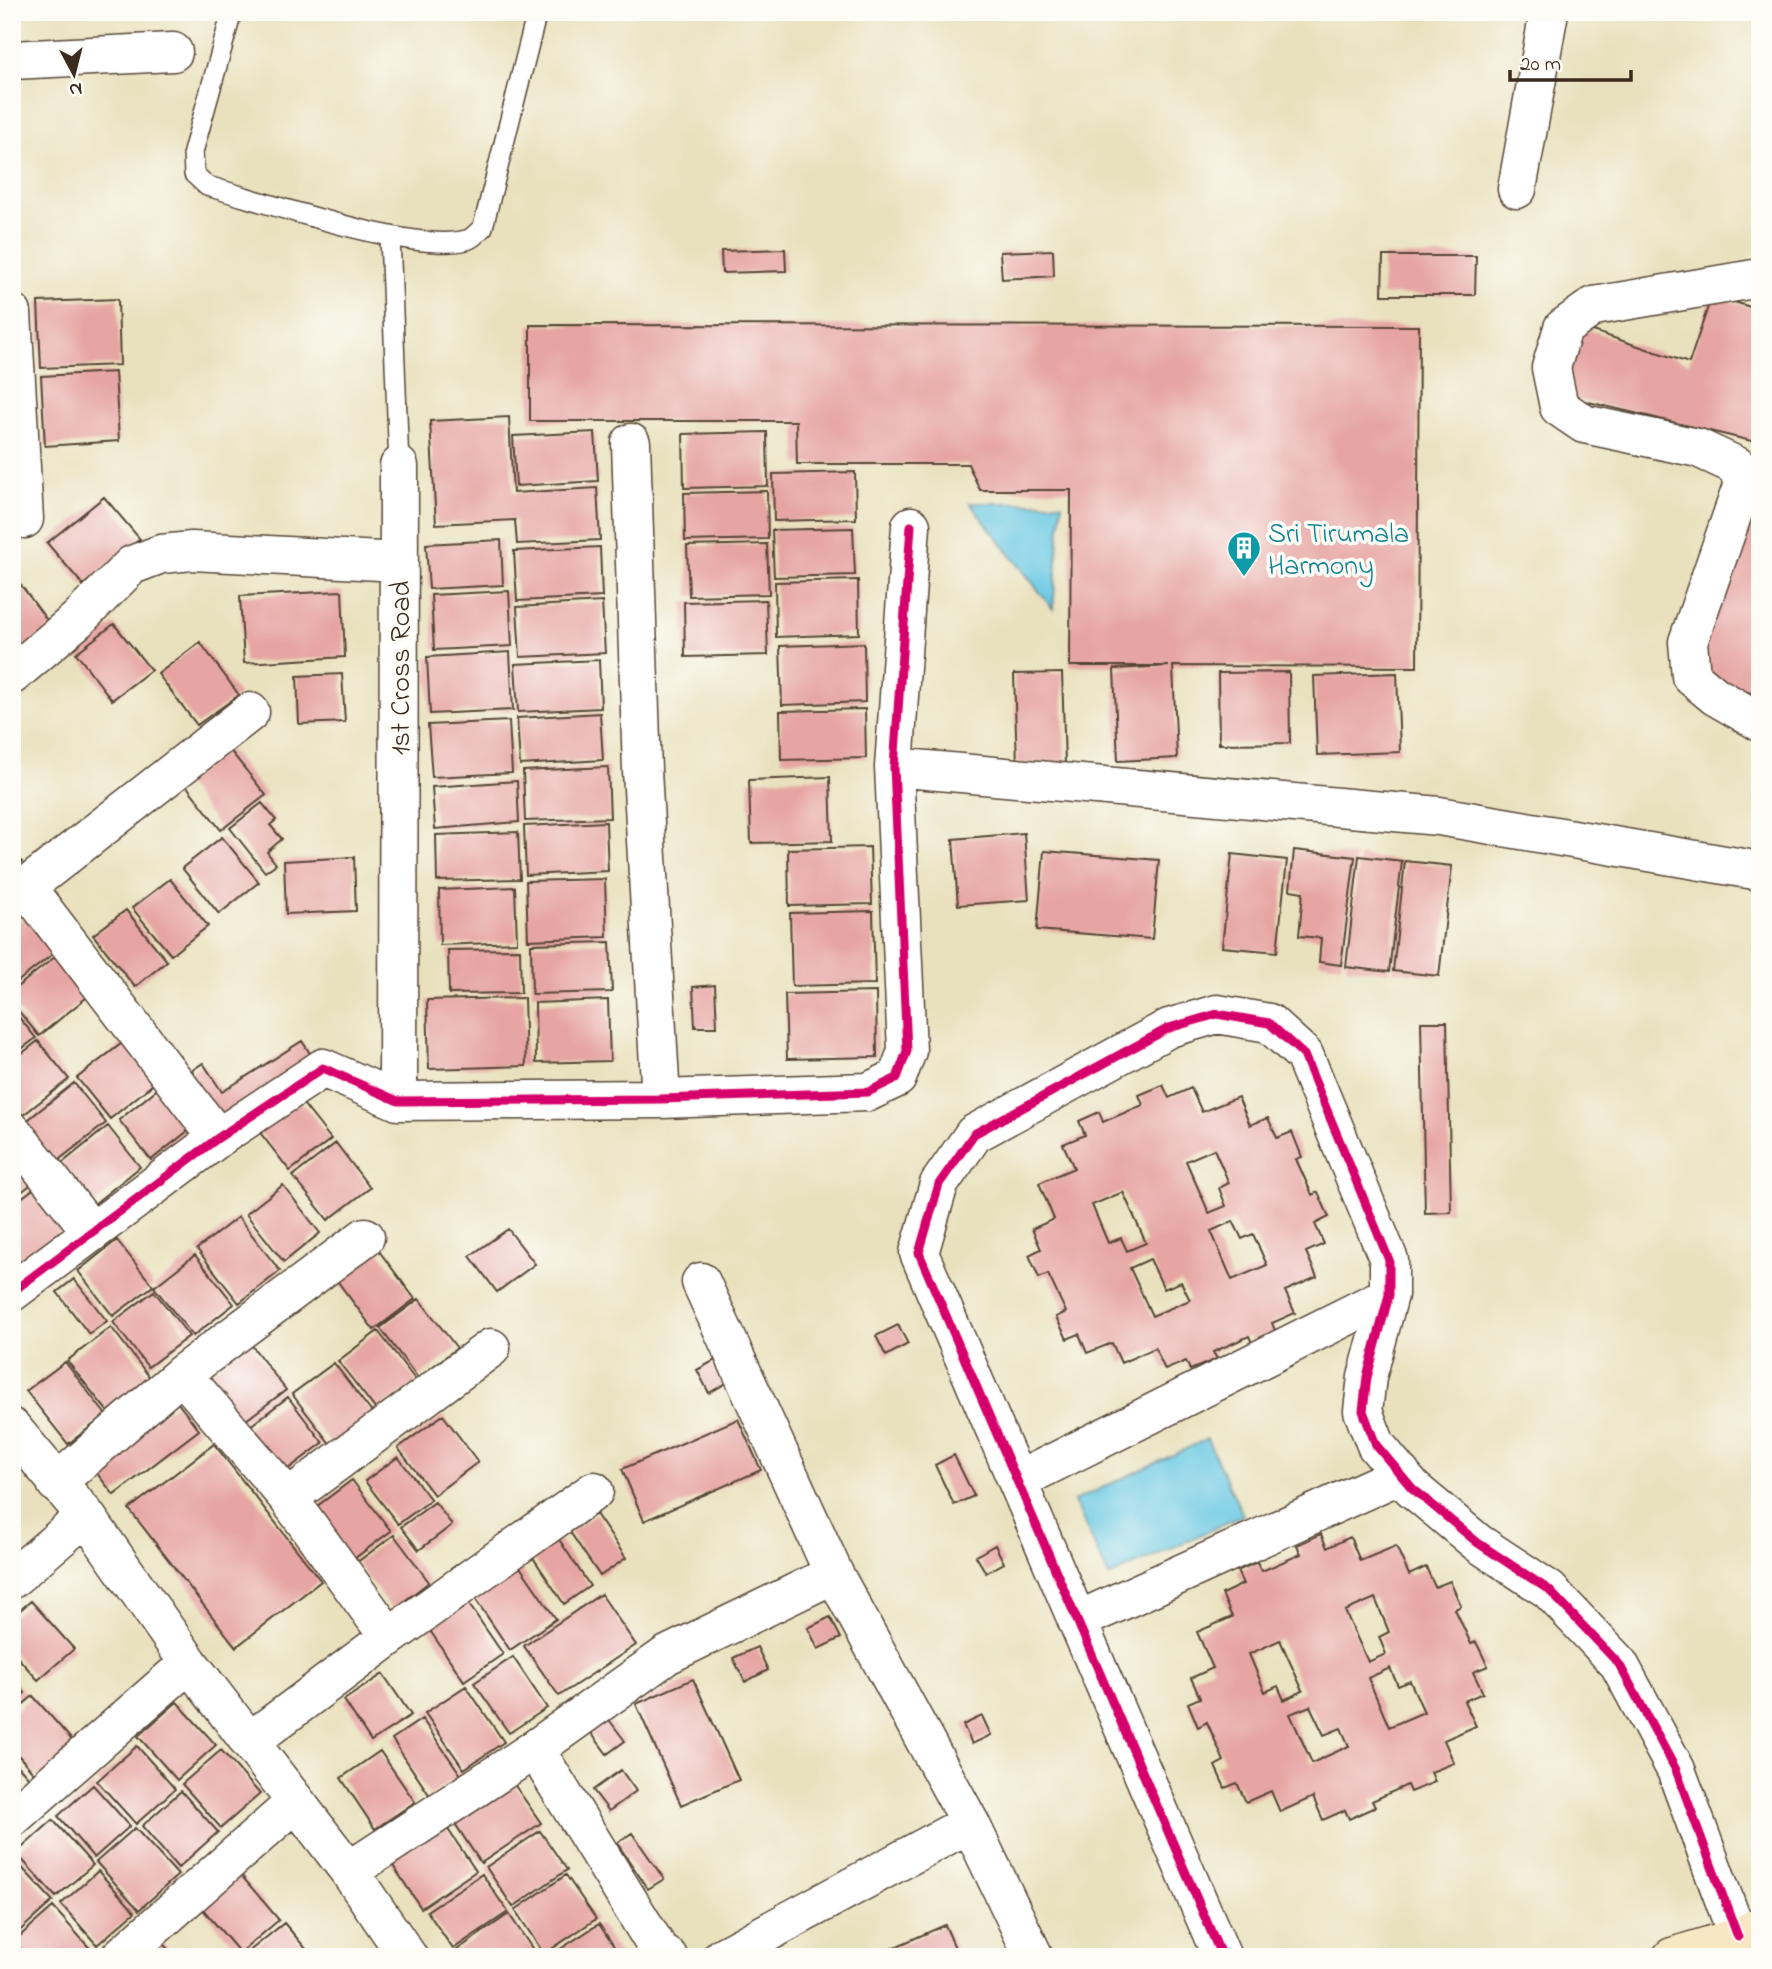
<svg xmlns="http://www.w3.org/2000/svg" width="1772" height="1969" font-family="'Indie Flower',sans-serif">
<rect width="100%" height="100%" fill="#fdfcf7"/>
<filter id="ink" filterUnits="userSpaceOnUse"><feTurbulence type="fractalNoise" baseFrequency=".0143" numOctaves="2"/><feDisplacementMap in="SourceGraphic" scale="14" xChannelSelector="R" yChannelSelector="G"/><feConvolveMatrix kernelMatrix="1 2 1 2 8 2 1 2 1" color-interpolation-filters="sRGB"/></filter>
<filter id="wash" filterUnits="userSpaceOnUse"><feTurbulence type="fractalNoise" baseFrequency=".00686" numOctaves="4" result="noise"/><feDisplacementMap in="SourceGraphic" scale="28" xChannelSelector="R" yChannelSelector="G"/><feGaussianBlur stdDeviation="1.57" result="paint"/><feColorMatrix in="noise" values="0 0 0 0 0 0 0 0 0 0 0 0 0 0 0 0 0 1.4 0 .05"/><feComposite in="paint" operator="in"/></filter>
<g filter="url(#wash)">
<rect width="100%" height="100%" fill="#e9e1be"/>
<!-- water -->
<path fill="#64c6e2" stroke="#507880" stroke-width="2" d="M970,503h92l-9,106z
M1207,1439l36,76 -134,62 -35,-76z"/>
<g id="blocks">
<!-- building -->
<path fill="#e6a5a3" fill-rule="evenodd" d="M785,249l1,22 -64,2 -1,-22z
M1053,250l1,26 -52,3 -2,-27z
M1383,256h93l-1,39h-93z
M1712,295l48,15v133l-201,-48 22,-68 108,36z
M118,299l2,66 -79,3 -3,-66z
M530,325l889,1 -2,341 -244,-1 4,92 -59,3 -4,-92 55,-3h-99l1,-176h-91l-12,-26h-171l-1,-43h-266z
M115,372l4,69 -74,5 -4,-70z
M509,417l4,76 84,-5 3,52 -83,4 -2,-24 -79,4 -6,-103z
M595,432l3,49 -82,5 -3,-50z
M767,432l1,54 -84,2 -1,-54z
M855,472l1,47 -82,2 -1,-47z
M1760,474v222l-66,-21z
M767,491l1,48 -83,2 -1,-48z
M104,497l36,42 -57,46 -36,-42z
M853,528l2,47 -81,2 -2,-47z
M501,540l2,45 -74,4 -3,-45z
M767,544l2,50 -80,2 -2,-50z
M600,547l2,50 -85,4 -3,-50z
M12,573l40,54 -40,29z
M858,580l1,54 -83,3 -1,-55z
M342,591l3,66 -101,6 -4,-67z
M509,591l3,55 -78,4 -3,-55z
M766,600l2,55 -83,2 -1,-55z
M602,602l3,51 -85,4 -3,-50z
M114,624l37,46 -39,30 -36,-47z
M200,642l39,53 -42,30 -39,-51z
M864,643l1,59 -83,3 -2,-59z
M510,652l3,58 -83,4 -3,-57z
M599,660l2,48 -83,4 -3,-48z
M1289,672l1,71 -71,1 -1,-71z
M1062,673l3,90 -48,1 -3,-90z
M1397,673l3,79 -83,3 -3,-79z
M342,674l3,48 -46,2 -2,-48z
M865,709l1,49 -85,2 -1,-49z
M600,713l3,47 -83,5 -3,-47z
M509,721l3,52 -80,4 -4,-52z
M229,749l37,46 -45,35 -36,-46z
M608,767l2,51 -85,3 -2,-50z
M830,777l2,64 -81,2 -2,-63z
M517,781l2,41 -84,7 -3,-42z
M262,803l14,17 -6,5 12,14 -15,13 9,12 -11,8 -35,-44z
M606,822l2,49 -82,4 -2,-49z
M518,832l2,47 -83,2 -1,-46z
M1024,833l5,67 -71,5 -5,-66z
M222,837l37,45 -40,32 -37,-46z
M870,847l2,57 -83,2 -1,-57z
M12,850l10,12 -10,8z
M1294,850l61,7 -14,108 -22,-3 2,-24 -22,-2 4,-44 -13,-2z
M1044,851l115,9 -7,79 -115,-9z
M1232,854l55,6 -10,92 -55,-5z
M1359,856l43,5 -13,111 -43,-5z
M354,857l2,54 -70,3 -2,-53z
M1405,861l47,5 -13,110 -46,-5z
M170,879l38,47 -37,29 -39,-47z
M605,879l2,58 -79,3 -2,-59z
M515,887l2,55 -77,3 -1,-55z
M126,910l41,51 -32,26 -42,-52z
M873,911l2,73 -83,2 -2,-73z
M29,913l29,37 -46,36v-60z
M610,942l2,50 -80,2 -1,-50z
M520,949l1,44 -72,1 -1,-44z
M60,953l32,40 -53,43 -27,-33v-12z
M715,985l2,42h-22l-2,-40z
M876,992l1,65 -90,2 -2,-65z
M524,998l2,68 -97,3 -2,-69z
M608,1000l2,61 -74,2 -1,-60z
M12,1009l24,29 -24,18z
M1421,1022h26l4,190 -26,1z
M126,1040l32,40 -48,39 -33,-41z
M38,1041l31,38 -51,40 -6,-7v-51z
M302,1041l18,28 -100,63 -41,-53 24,-16 19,29z
M166,1082l32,41 -47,37 -32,-40z
M74,1083l32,40 -50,39 -32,-39z
M1163,1085l6,13 22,-10 11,24 36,-15 12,28 18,-7 9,20 15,-6 10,25 -6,2 16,36 6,-3 11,25 -14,7 9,20 -18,8 11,25 -32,14 10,22 -23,10 4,10 -24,10 -3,-7 -36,16 4,7 -27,11 -4,-9 -21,9 -10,-22 -34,15 -9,-20 -25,10 -8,-19 -12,5 -11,-22 10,-5 -18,-38 -9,4 -10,-23 12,-6 -9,-20 22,-10 -15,-36 35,-15 -11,-24 22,-9 -6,-14 20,-9 4,10 40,-17 -4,-10zM1214,1149l15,34 -10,5 7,18 -17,7 -23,-52zM1123,1192l23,51 -19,8 -6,-13 -13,5 -16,-38zM1233,1221l9,18 11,-5 14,31 -35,15 -21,-49zM1150,1259l14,30 17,-7 9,18 -38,16 -22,-48z
M292,1090l39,49 -41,32 -39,-50z
M108,1126l32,41 -46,37 -33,-40z
M336,1143l34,45 -42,32 -35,-44z
M12,1156l21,27 -21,16z
M283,1185l37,48 -36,29 -38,-48z
M36,1187l31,40 -48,37 -7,-8v-51z
M238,1217l42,54 -41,32 -42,-54z
M508,1229l27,35 -38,28 -27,-36z
M117,1240l36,46 -40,30 -35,-45z
M376,1247l39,52 -41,31 -39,-52z
M195,1255l39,49 -41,32 -39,-49z
M74,1279l33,42 -18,13 -32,-42z
M154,1291l35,45 -41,31 -35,-45z
M419,1299l38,49 -39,30 -38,-50z
M898,1325l10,19 -22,12 -10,-20z
M111,1327l40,52 -43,33 -41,-51z
M378,1331l39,51 -40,29 -39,-50z
M249,1342l37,48 -44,33 -36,-48z
M717,1359l13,22 -21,12 -12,-23z
M65,1362l41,53 -38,29 -42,-53z
M334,1363l39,51 -42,31 -39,-51z
M288,1397l35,46 -43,32 -35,-45z
M177,1402l22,28 -85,65 -22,-28z
M443,1415l35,47 -44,33 -36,-47z
M738,1419l23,51 -117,51 -22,-52z
M214,1444l107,137 -85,66 -107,-138z
M954,1455l20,41 -20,9 -19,-40z
M398,1457l33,43 -33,24 -33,-43z
M352,1480l39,51 -40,30 -39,-51z
M435,1502l17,23 -33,25 -18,-23z
M596,1514l30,44 -26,18 -30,-44z
M1321,1534l6,14 23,-11 10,24 36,-15 13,29 17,-8 9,20 15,-6 11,25 -6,3 16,35 5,-2 12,24 -15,6 10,21 -19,8 12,25 -32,14 10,23 -23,9 4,10 -25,10 -3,-7 -35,16 3,6 -26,12 -4,-9 -22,10 -10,-23 -33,15 -9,-21 -25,11 -9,-19 -12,5 -10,-22 9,-5 -17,-39 -9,5 -10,-24 12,-5 -9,-20 22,-10 -16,-36 35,-15 -10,-23 21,-10 -6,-13 20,-9 5,9 39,-17 -4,-9zM1375,1598l14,34 -10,5 7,17 -18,8 -23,-51zM1280,1640l23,51 -19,9 -6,-14 -13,6 -16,-38zM1390,1668l8,18 12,-5 14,31 -35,15 -21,-49zM1310,1706l14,29 17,-7 8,18 -37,17 -22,-49z
M394,1535l35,47 -36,28 -37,-47z
M558,1538l32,48 -26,18 -32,-48z
M995,1545l9,18 -18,10 -10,-17z
M518,1564l38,55 -46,31 -38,-56z
M601,1594l35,51 -77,51 -35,-50z
M31,1601l43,48 -36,31 -26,-29v-34z
M468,1603l35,51 -39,27 -35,-52z
M830,1617l11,21 -23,11 -10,-21z
M757,1647l11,23 -23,12 -12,-24z
M513,1657l34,51 -38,25 -35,-50z
M383,1674l28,41 -40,26 -27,-41z
M12,1678l13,15 -13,11z
M693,1679l46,101 -58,25 -45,-101z
M466,1686l38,56 -40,27 -39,-56z
M33,1696l45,51 -38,33 -28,-32v-34z
M177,1702l39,43 -39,35 -39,-44z
M982,1716l9,19 -19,9 -9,-19z
M607,1717l18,24 -18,13 -18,-24z
M422,1719l39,56 -31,21 -38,-57z
M137,1746l38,43 -39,35 -39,-43z
M221,1750l39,44 -39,34 -39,-44z
M380,1751l35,51 -40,27 -34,-51z
M12,1759l17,19 -17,15z
M621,1770l15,21 -27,20 -16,-21z
M511,1780l30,43 -60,40 -29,-44z
M93,1785l37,41 -36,32 -36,-42z
M181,1791l37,41 -40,36 -36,-42z
M53,1820l40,45 -37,32 -40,-44z
M445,1825l31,46 -55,37 -31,-47z
M135,1828l43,47 -39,35 -43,-48z
M540,1831l27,39 -54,37 -27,-40z
M632,1833l32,46 -16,10 -31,-46z
M12,1857l41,44 -38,34 -3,-3z
M98,1871l37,41 -38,33 -36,-41z
M240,1874l39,46 -39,33 -39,-46z
M482,1874l26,38 -55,37 -26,-38z
M566,1875l30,44 -52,35 -29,-44z
M53,1907l42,47 -2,3h-65l-14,-16z
M509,1914l29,43h-76l-5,-7z
M284,1923l29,34h-63l-3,-4z
M599,1924l22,33h-73z
M945,1925l14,32h-87z
M159,1939l16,18h-37z"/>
</g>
</g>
<g filter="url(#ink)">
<use href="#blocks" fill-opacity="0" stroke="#554536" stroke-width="2"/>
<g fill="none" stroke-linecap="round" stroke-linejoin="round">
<!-- lane casing -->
<g stroke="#554536" stroke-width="22">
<path id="lane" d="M232,12l-39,140 1,22 13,12c55,15 208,68 259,54 6,-1 12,-8 17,-13l54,-215
M390,236l9,230"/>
</g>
<!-- street casing -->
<g stroke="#554536" stroke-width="41">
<path id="street" d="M12,60l161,-8
M1517,189l32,-177
M1760,278l-166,28 -31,22 -12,40 8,39 25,17 114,24 39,18 6,18 -55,158 3,34 24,20 45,26
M12,313l12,206
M631,443l11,328 19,328
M12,675l65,-55 55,-55 29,-11 31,-3 207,11
M894,767l545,49 321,55
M398,1101l1,-635
M12,1131l80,101
M218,1138l-192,-251 224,-175
M701,1282l133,292 136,249 64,134
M12,1292l206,-154 105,-70 75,33 263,-2 207,-7 29,-14 10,-27 -13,-284 17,-241
M182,1374l106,124 203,-150
M12,1428l74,88 103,147 160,208 59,86
M1017,1481l372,-186
M56,1483l126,-109 183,-137
M288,1498l101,139
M12,1579l74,-63
M1077,1621l324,-147
M249,1742l140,-105 205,-146
M535,1749l125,203 8,5
M12,1818l177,-155
M349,1871l186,-122 132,-94 167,-81
M120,1957l175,-154
M722,1957l248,-134
M1222,1957l-303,-704 20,-69 35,-50 195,-106 48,-14 52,9 35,32 85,205v35l-22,82 -4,34 13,34 36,43 66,55 71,47 70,74 57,106 62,167"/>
</g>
<!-- secondary casing -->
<g stroke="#554536" stroke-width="41">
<path id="secondary" d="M1672,1957l66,-20 22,-11"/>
</g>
<!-- lane -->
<use href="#lane" stroke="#fff" stroke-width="19"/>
<!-- street -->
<use href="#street" stroke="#fff" stroke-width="38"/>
<!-- secondary -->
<use href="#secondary" stroke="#f8e7c3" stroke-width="38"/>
<!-- cycleway casing -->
<g stroke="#fdfcf7" stroke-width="13">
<path id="cycleway" d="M12,1292l206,-154 105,-70 75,33 263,-2 207,-7 29,-14 10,-27 -13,-284 17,-241
M1222,1957l-303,-704 20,-69 35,-50 195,-106 48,-14 52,9 35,32 85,205v35l-22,82 -4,34 13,34 36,43 66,55 71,47 70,74 57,106 62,167"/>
</g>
<!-- cycleway -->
<use href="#cycleway" stroke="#d6006c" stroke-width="9"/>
</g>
</g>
<!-- icons -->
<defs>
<g id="building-pin" transform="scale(1.75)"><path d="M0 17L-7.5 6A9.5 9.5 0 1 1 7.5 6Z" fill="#0f9aa8" stroke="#fdfcf7"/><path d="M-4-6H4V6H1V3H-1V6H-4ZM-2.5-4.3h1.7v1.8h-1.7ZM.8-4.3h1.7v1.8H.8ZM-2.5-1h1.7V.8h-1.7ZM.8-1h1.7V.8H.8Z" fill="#fff"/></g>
</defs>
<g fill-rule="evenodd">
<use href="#building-pin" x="1244" y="548"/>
</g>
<g text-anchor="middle" stroke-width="7" stroke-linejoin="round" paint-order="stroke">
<!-- culture labels -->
<g font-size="28" fill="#0d838f" stroke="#fdfcf7" text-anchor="start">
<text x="1268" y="542">Sri Tirumala<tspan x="1268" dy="32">Harmony</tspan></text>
</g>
<!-- street labels -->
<g font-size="28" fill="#3b2a1e" stroke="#fdfcf7">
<text transform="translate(399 668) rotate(-90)" y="10">1st Cross Road</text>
</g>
</g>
<!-- margin -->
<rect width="1772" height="1969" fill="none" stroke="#fdfcf7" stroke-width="42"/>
<!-- north arrow -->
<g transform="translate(74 74) rotate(173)" stroke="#fdfcf7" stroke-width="5" paint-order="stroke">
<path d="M0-5L12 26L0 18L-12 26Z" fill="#3b2a1e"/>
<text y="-10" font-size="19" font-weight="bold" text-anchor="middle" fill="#3b2a1e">N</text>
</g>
<!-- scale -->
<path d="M1510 70v10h121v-10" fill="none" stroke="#3b2a1e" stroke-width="3.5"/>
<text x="1520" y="70" font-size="21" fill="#3b2a1e" stroke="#fdfcf7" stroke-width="5" paint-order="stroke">20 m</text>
</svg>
